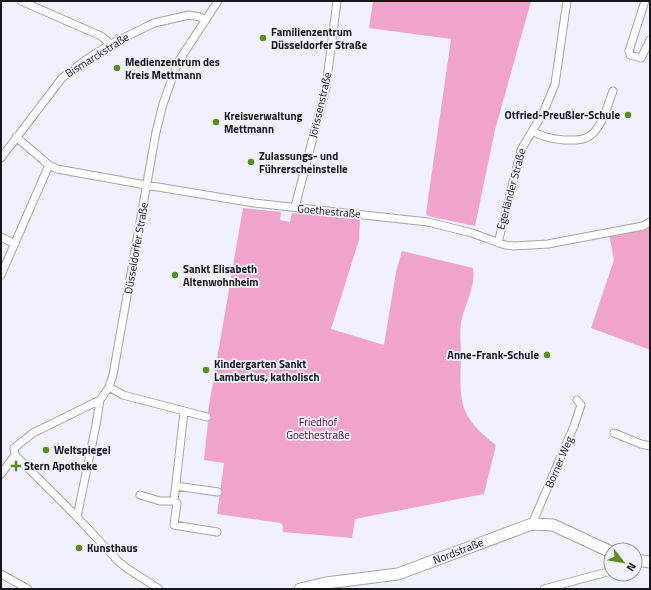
<svg xmlns="http://www.w3.org/2000/svg" width="651" height="590" font-family="'Titillium Web',sans-serif">
<rect width="100%" height="100%" fill="#f1f1fe"/>
<!-- green -->
<path fill="#f1a4c9" d="M373,1h158l-36,129 -20,96 -47,-10 -2,-3 25,-174 -82,-11z
M243,208l38,4 -1,8 10,2 2,-9 68,6 -1,21 -28,89 53,16 12,-73 6,-21 71,17c3,17 -7,34 -11,50 -3,11 -1,25 -1,37 -1,46 -4,60 35,90l-12,49 -129,25 -3,19 -69,-6v-5l-2,-4 -64,-9 7,-51 -20,-3 4,-38 -1,-5z
M650,226v124l-59,-22 23,-68 -5,-26z"/>
<g fill="none" stroke-linecap="round" stroke-linejoin="round">
<!-- minor casing -->
<g stroke="#a4a4b0" stroke-width="9">
<path id="minor" d="M21,1l80,35 6,5 2,4
M645,1l-16,50 1,4 11,3 9,-18
M532,131c10,6 20,8 32,9 7,0 15,1 22,-2 16,-7 21,-32 27,-47
M16,137l33,28 8,4 89,16 108,18 174,19 44,11 33,12 9,1 34,-2 95,-18 7,-4
M1,158l61,-80 22,-17 25,-16 45,-22 35,-8 11,2 5,3
M295,207l31,-120 11,-86
M1,237l14,7
M498,243l23,-93 22,-37 12,-29 12,-83
M1,275l48,-110
M109,387l14,8 84,22
M614,433l27,11 9,2
M15,455l-1,-7 19,-15 67,-33 9,-13 4,-12 43,-243 7,-28 15,-42 40,-61
M15,455l62,62 42,45 9,7 31,20
M1,474l14,-19
M176,486l42,6
M140,495l20,6h14l10,-89
M174,501l3,2 -3,22 43,7
M77,517l19,-92 4,-25
M532,524l42,-98 7,-21 -4,-5
M1,574l27,15
M544,589l67,-18"/>
</g>
<!-- secondary casing -->
<g stroke="#a4a4b0" stroke-width="13">
<path id="secondary" d="M635,560l15,2
M300,589l26,-6 72,-9 134,-50 21,1 58,27"/>
</g>
<!-- minor -->
<use href="#minor" stroke="#fff" stroke-width="7"/>
<!-- secondary -->
<use href="#secondary" stroke="#fff" stroke-width="11"/>
</g>
<!-- markers -->
<g fill="#5c8d23" stroke="#f1f1fe" stroke-width="1.5">
<circle cx="263" cy="38" r="4"/>
<circle cx="117" cy="68" r="4"/>
<circle cx="628" cy="115" r="4"/>
<circle cx="216" cy="122" r="4"/>
<circle cx="251" cy="162" r="4"/>
<circle cx="175" cy="275" r="4"/>
<circle cx="547" cy="355" r="4"/>
<circle cx="206" cy="370" r="4"/>
<circle cx="46" cy="450" r="4"/>
<path d="M14 460h4v4h4v4h-4v4h-4v-4h-4v-4h4z"/>
<circle cx="79" cy="548" r="4"/>
</g>
<g text-anchor="middle" stroke-width="3.5" stroke-linejoin="round" paint-order="stroke">
<!-- poi labels -->
<g font-size="11" font-weight="bold" fill="#16161b" stroke="#f1f1fe" text-anchor="start">
<text x="271" y="36">Familienzentrum<tspan x="271" dy="13">Düsseldorfer Straße</tspan></text>
<text x="125" y="66">Medienzentrum des<tspan x="125" dy="13">Kreis Mettmann</tspan></text>
<text x="620" y="119" text-anchor="end">Otfried-Preußler-Schule</text>
<text x="224" y="120">Kreisverwaltung<tspan x="224" dy="13">Mettmann</tspan></text>
<text x="259" y="160">Zulassungs- und<tspan x="259" dy="13">Führerscheinstelle</tspan></text>
<text x="183" y="273">Sankt Elisabeth<tspan x="183" dy="13">Altenwohnheim</tspan></text>
<text x="539" y="359" text-anchor="end">Anne-Frank-Schule</text>
<text x="214" y="368">Kindergarten Sankt<tspan x="214" dy="13">Lambertus, katholisch</tspan></text>
<text x="54" y="454">Weltspiegel</text>
<text x="24" y="470">Stern Apotheke</text>
<text x="87" y="552">Kunsthaus</text>
</g>
<!-- street labels -->
<g font-size="11" fill="#16161b" stroke="#f1f1fe">
<text transform="translate(97 55) rotate(-32)" y="4">Bismarckstraße</text>
<text transform="translate(320 105) rotate(-77)" y="4">Jörissenstraße</text>
<text transform="translate(511 189) rotate(-75)" y="4">Egerländer Straße</text>
<text transform="translate(329 211) rotate(5)" y="4">Goethestraße</text>
<text transform="translate(136 248) rotate(-80)" y="4">Düsseldorfer Straße</text>
<text transform="translate(559 462) rotate(-67)" y="4">Borner Weg</text>
<text transform="translate(458 551) rotate(-21)" y="4">Nordstraße</text>
</g>
<!-- park labels -->
<g font-size="11" fill="#520334" stroke="#f1f1fe">
<text x="318" y="426">Friedhof<tspan x="318" dy="13">Goethestraße</tspan></text>
</g>
</g>
<!-- border -->
<rect width="651" height="590" fill="none" stroke="#16161b" stroke-width="4"/>
<!-- north arrow -->
<g transform="translate(623 562) rotate(121)"><circle r="19" fill="#f1f1fe" stroke="#9999a3"/>
<path d="M0-3L7 15L0 10L-7 15Z" fill="#5c8d23"/>
<text y="-6" font-size="11" font-weight="bold" text-anchor="middle" fill="#16161b">N</text>
</g>
</svg>
